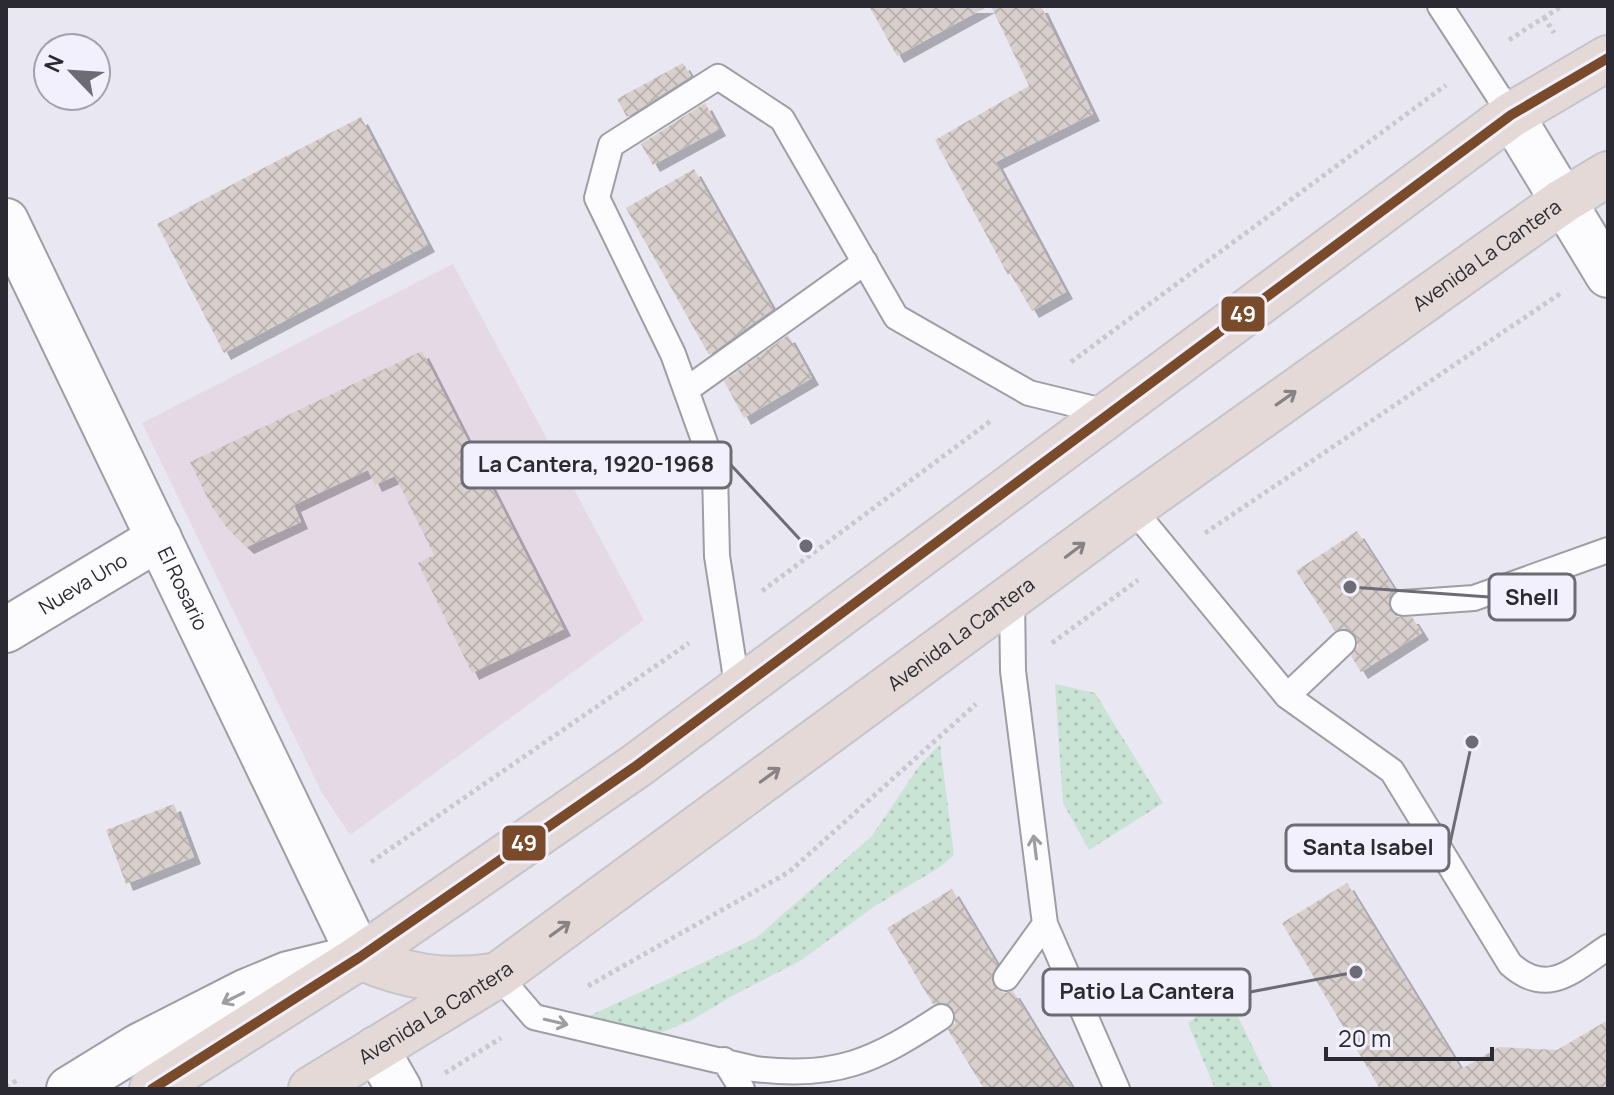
<svg xmlns="http://www.w3.org/2000/svg" width="1614" height="1095" font-family="Manrope,sans-serif">
<defs>
<pattern id="grass-dots" width="8" height="8" patternUnits="userSpaceOnUse" patternTransform="scale(2)"><rect width="8" height="8" fill="#c9e4d4"/><path d="M2 2h.1M6 6h.1" fill="none" stroke="#adc4b6" stroke-width="1.8" stroke-linecap="round"/></pattern>
<pattern id="building-cross-hatch" width="8" height="8" patternUnits="userSpaceOnUse" patternTransform="scale(2)"><rect width="8" height="8" fill="#d9d0cd"/><path d="M0 0l8 8M0 8l8-8" fill="none" stroke="#bab3b0"/></pattern>
<filter id="shadow"><feDropShadow dx="7" dy="7" stdDeviation="0" flood-color="#0004"/></filter>
</defs>
<rect width="100%" height="100%" fill="#e8e7f2"/>
<!-- commercial -->
<path fill="#e5d9e5" d="M453,264l191,356 -294,215 -29,-44 -179,-368z"/>
<!-- grass -->
<path fill="url(#grass-dots)" d="M1055,684l40,9 68,110 -74,47 -26,-47z
M940,744l14,111 -14,12 -65,39 -75,55 -68,35 -42,25 -48,19 -55,-23 169,-79 116,-102 47,-70z
M1227,994l46,95h-58l-27,-66z"/>
<!-- building -->
<path fill="url(#building-cross-hatch)" filter="url(#shadow)" d="M869,6h119l-91,50z
M991,6h50l52,108 -97,48 70,130 -34,19 -22,-38 -2,2 -73,-135 94,-54z
M683,63l8,13 -64,41 -10,-18z
M705,103l14,26 -66,36 -12,-21z
M361,117l67,128 -204,108 -67,-129z
M694,169l79,140 -64,46 -83,-147z
M788,335l24,43 -68,40 -20,-37z
M422,351l142,278 -92,44 -54,-110 16,-8 -39,-79 -20,9 -7,-15 -74,35 7,17 -54,25 -20,-19 -15,-21 -22,-45z
M1357,531l38,59 -6,7 1,14 7,6h15l10,16 -61,39 -10,-16 7,-10 -4,-13 -8,-5 -11,3 -39,-60z
M174,804l20,53 -68,27 -20,-54z
M1347,883l114,186 38,-22 58,3 51,-30v69h-228l-98,-166z
M952,889l45,75 -6,12 2,9 11,8 9,-2 60,98h-89l-36,-59 7,-7 -1,-13 -7,-7 -14,1 -46,-76z"/>
<g fill="none" stroke-linecap="round" stroke-linejoin="round">
<!-- service casing -->
<g stroke="#9e9ea6" stroke-width="28">
<path id="service" d="M1440,6l71,109
M686,390l179,-128
M1132,508l155,188 105,75 118,193c38,34 63,6 98,-17
M1012,597l1,74 32,253 72,165
M1403,603l71,-5 134,-48
M738,691l-21,-135 -2,-85 -42,-117 -76,-156 14,-53 107,-68 64,42 114,198 133,76 82,20
M1287,696l56,-53
M498,975l36,42 221,52c81,10 119,-8 186,-52
M1006,978l39,-54
M724,1060l18,29"/>
</g>
<!-- minor casing -->
<g stroke="#9e9ea6" stroke-width="48">
<g id="minor">
<path id="s1" d="M6,630l153,-92"/>
<path d="M376,1049l23,40"/>
<path d="M69,1089l70,-43 106,-54 43,-18 65,-16"/>
</g>
</g>
<!-- tertiary casing -->
<g stroke="#9e9ea6" stroke-width="48">
<g id="tertiary">
<path d="M1511,115l97,160"/>
<path id="s2" d="M6,221l354,736"/>
</g>
</g>
<!-- trunk casing -->
<g stroke="#c5c4c9" stroke-width="48">
<g id="trunk">
<path d="M360,957c47,20 82,26 133,19"/>
<path d="M152,1089l208,-132 276,-191 875,-651 97,-57"/>
<path id="s3" d="M311,1089l187,-114 634,-467 431,-307 45,-27"/>
</g>
</g>
<!-- path -->
<path stroke="#c9c9cd" stroke-width="5" stroke-dasharray="4 4" stroke-linecap="butt" d="M1544,17l10,16
M1509,40l53,-34
M1071,362l375,-277
M1205,533l356,-240
M762,591l230,-171
M1052,643l86,-63
M371,862l318,-219
M588,986l201,-114 187,-168
M445,1073l56,-35
M6,1087l13,-8"/>
<!-- service -->
<use href="#service" stroke="#fcfbfd" stroke-width="24"/>
<!-- minor -->
<use href="#minor" stroke="#fcfbfd" stroke-width="44"/>
<!-- tertiary -->
<use href="#tertiary" stroke="#fcfbfd" stroke-width="44"/>
<!-- trunk -->
<use href="#trunk" stroke="#e4d9d7" stroke-width="44"/>
<!-- bus-1 casing -->
<g stroke="#f2f0fd" stroke-width="16">
<path id="bus-1" d="M152,1089l208,-132 276,-191 875,-651 97,-57"/>
</g>
<!-- bus-1 -->
<use href="#bus-1" stroke="#7a4b2a" stroke-width="10"/>
</g>
<!-- one-way arrows -->
<defs><path id="oneway-shaft" d="M-6 0H5M1.5-3L5.5 0L1.5 3" fill="none" stroke-width="1.6" stroke-linecap="round" stroke-linejoin="round" transform="scale(2)"/></defs>
<g stroke="#888284">
<use href="#oneway-shaft" transform="translate(1286 398) rotate(-35)"/>
<use href="#oneway-shaft" transform="translate(1075 550) rotate(-37)"/>
<use href="#oneway-shaft" transform="translate(770 775) rotate(-36)"/>
<use href="#oneway-shaft" transform="translate(560 929) rotate(-36)"/>
</g>
<g stroke="#9e9da2">
<use href="#oneway-shaft" transform="translate(1035 847) rotate(-97)"/>
<use href="#oneway-shaft" transform="translate(233 998) rotate(153)"/>
<use href="#oneway-shaft" transform="translate(556 1022) rotate(13)"/>
</g>
<g text-anchor="middle" stroke-width="6" stroke-linejoin="round" paint-order="stroke">
<!-- street labels -->
<g font-size="20" fill="#2b2a32" stroke="#f2f0fd">
<text dy="7" stroke="none"><textPath href="#s3" startOffset="1442">Avenida La Cantera</textPath></text>
<text dy="7" stroke="none"><textPath href="#s1" startOffset="90">Nueva Uno</textPath></text>
<text dy="7" stroke="none"><textPath href="#s2" startOffset="408">El Rosario</textPath></text>
<text dy="7" stroke="none"><textPath href="#s3" startOffset="794">Avenida La Cantera</textPath></text>
<text dy="7" stroke="none"><textPath href="#s3" startOffset="146">Avenida La Cantera</textPath></text>
</g>
</g>
<!-- callouts -->
<path fill="none" stroke="#6d6c75" stroke-width="3" d="M806 546L731 465M1350 587L1489 597M1472 742L1449 848M1356 972L1250 992"/>
<g fill="#6d6c75" stroke="#f2f0fd" stroke-width="3">
<circle cx="806" cy="546" r="8"/>
<circle cx="1350" cy="587" r="8"/>
<circle cx="1472" cy="742" r="8"/>
<circle cx="1356" cy="972" r="8"/>
</g>
<g fill="#f2f0fd" stroke="#6d6c75" stroke-width="3">
<rect x="462" y="442" width="269" height="46" rx="8"/>
<rect x="1489" y="574" width="86" height="46" rx="8"/>
<rect x="1286" y="825" width="163" height="46" rx="8"/>
<rect x="1043" y="969" width="207" height="46" rx="8"/>
</g>
<g font-size="22" text-anchor="middle" font-weight="bold" fill="#2b2a32">
<text x="596" y="472">La Cantera, 1920-1968</text>
<text x="1532" y="605">Shell</text>
<text x="1368" y="855">Santa Isabel</text>
<text x="1147" y="999">Patio La Cantera</text>
</g>
<g stroke="#f2f0fd" stroke-width="3">
<rect x="1220" y="295" width="46" height="38" rx="8" fill="#7a4b2a"/>
<rect x="501" y="824" width="46" height="38" rx="8" fill="#7a4b2a"/>
</g>
<g font-size="22" text-anchor="middle" font-weight="bold" fill="#fff">
<text x="1243" y="322">49</text>
<text x="524" y="851">49</text>
</g>
<!-- border -->
<rect width="1614" height="1095" fill="none" stroke="#2b2a32" stroke-width="16"/>
<!-- north arrow -->
<g transform="translate(72 72) rotate(295)"><circle r="38" fill="#f2f0fd" stroke="#a2a1ac" stroke-width="2"/>
<path d="M0-6L14 30L0 20L-14 30Z" fill="#6d6c75"/>
<text y="-12" font-size="22" font-weight="bold" text-anchor="middle" fill="#2b2a32">N</text>
</g>
<!-- scale -->
<path d="M1326 1047v12h166v-12" fill="none" stroke="#2b2a32" stroke-width="4"/>
<text x="1338" y="1047" font-size="24" fill="#2b2a32" stroke="#f2f0fd" stroke-width="6" paint-order="stroke">20 m</text>
</svg>
